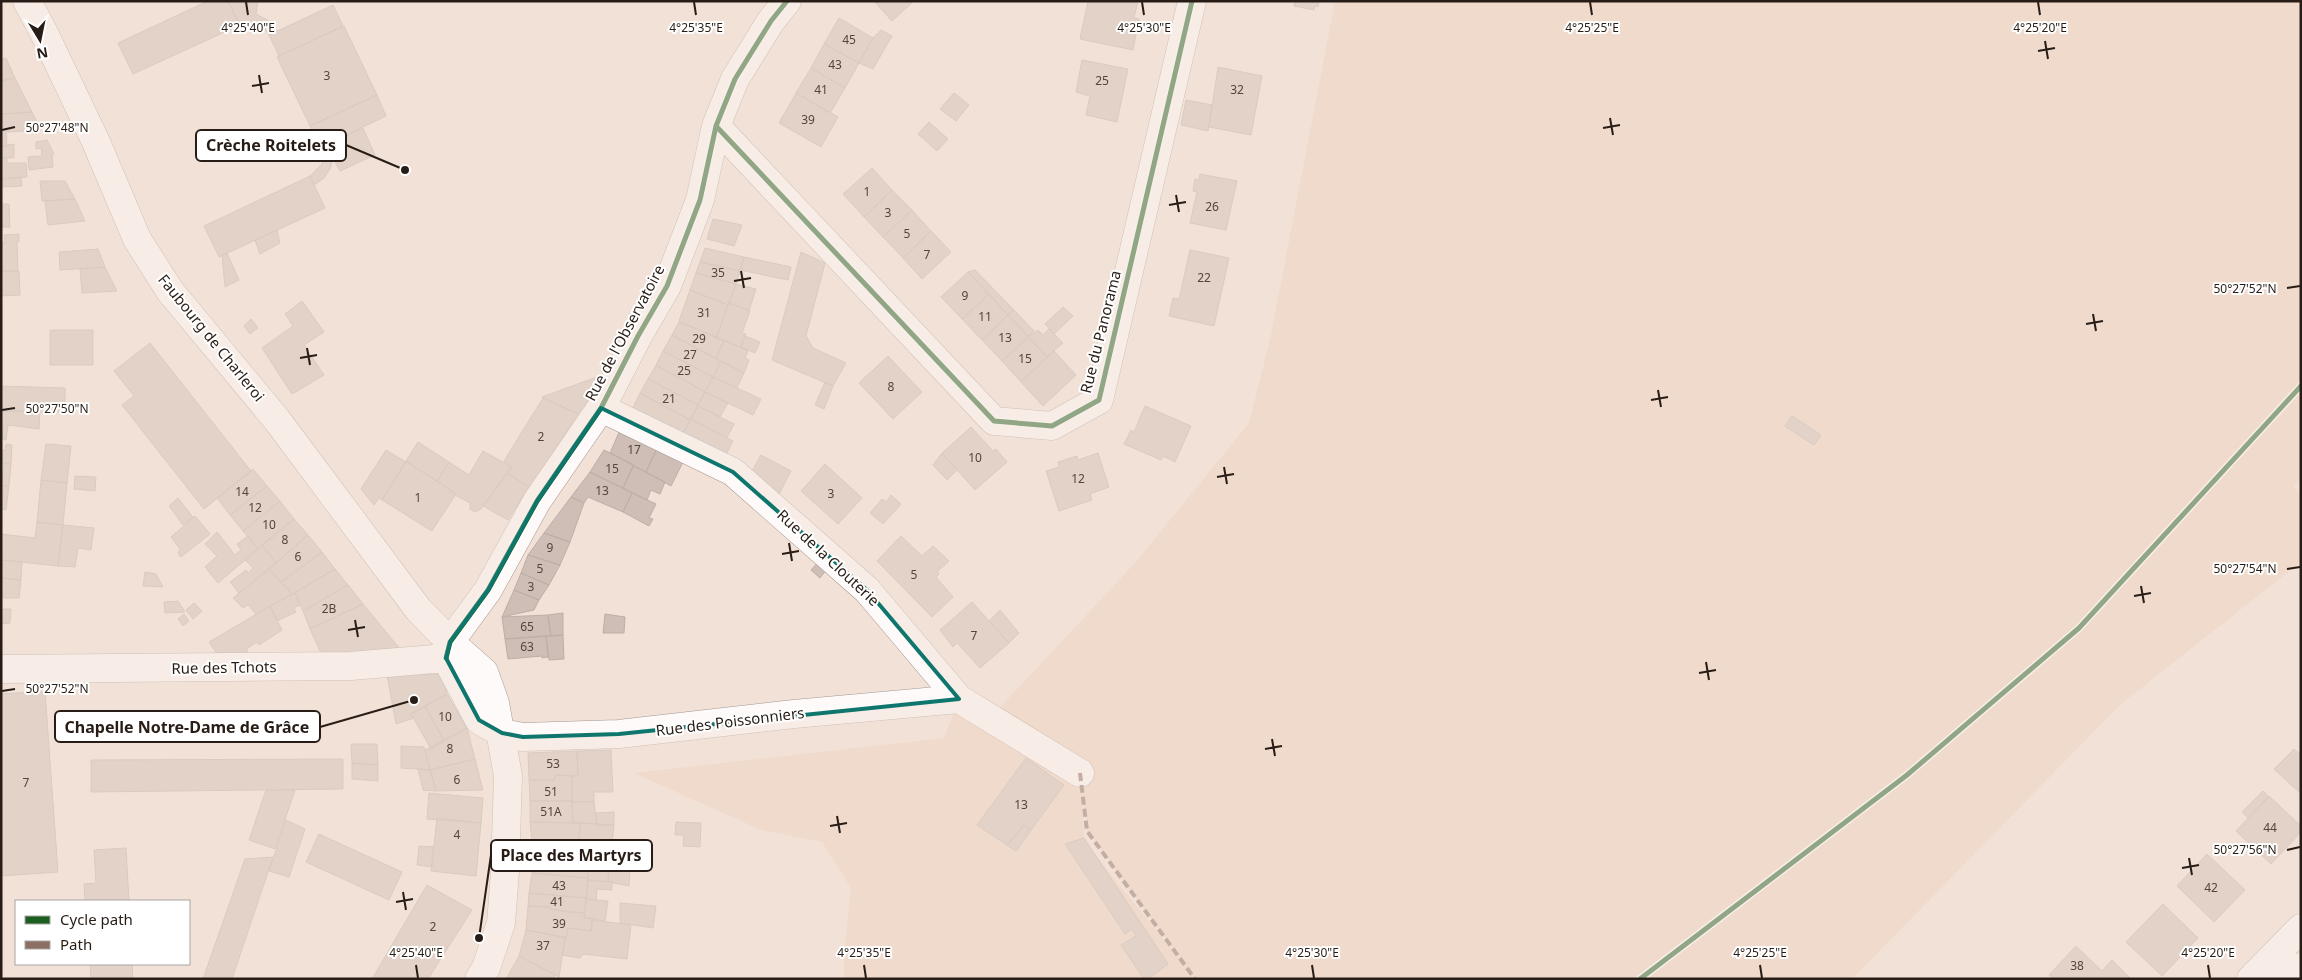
<svg xmlns="http://www.w3.org/2000/svg" width="2302" height="980" font-family="'Noto Sans',sans-serif">
<rect width="100%" height="100%" fill="#f2e1d7"/>
<!-- green -->
<path fill="#eed0bf" fill-rule="evenodd" d="M1335,1h966v477l-8,8 8,10v66l-180,142 -269,275h-1008v-28l7,-63 -29,-46 -61,-12 -127,-57 310,-35 15,-39 31,19 145,-155 114,-140 21,-83zM1081,784l6,47 99,136 -102,-126z"/>
<!-- building -->
<path fill="#cfbeb5" stroke="#bcafa8" d="M208,1h20l12,24 -107,49 -15,-31z
M228,1h30l-2,13 13,7 8,10 -8,4 -6,-8 -8,-4 -8,-1 -8,2z
M874,1h40l-22,20z
M1088,1h50l-4,17 5,1 -6,31 -53,-11z
M1295,1h24l-1,6 -3,-1 -1,4 -20,-4z
M333,5l10,21 -64,30 -10,-21z
M839,18l34,20 -14,25 -35,-19z
M344,26l33,69 -67,31 -33,-69z
M881,30l11,6 -19,33 -14,-6 14,-25z
M824,44l35,19 -14,25 -34,-20z
M6,58l9,20 -14,3v-22z
M1082,60l46,9 -11,53 -31,-7 4,-19 -14,-4z
M1218,67l44,9 -11,59 -42,-8z
M811,68l34,20 -15,25 -34,-20z
M15,78l17,34 -31,2v-33z
M796,93l42,24 -17,30 -42,-24z
M954,93l15,12 -13,16 -16,-12z
M377,95l9,21 -65,31 -11,-21z
M1186,100l26,5 -4,26 -27,-6z
M32,112l9,18 -35,2 1,14h-6v-32z
M929,122l19,17 -11,12 -19,-17z
M363,128l12,27 -35,16 -7,-13 -3,-15z
M47,140l7,14 -2,1 1,12 -24,3 -1,-13 14,-1 -1,-8 -5,1v-7z
M330,143l3,15 -3,11 -6,9 -10,7 -4,-9 12,-12 -1,-17z
M14,144v14h-13v-12z
M1,158h6v5h19l1,14 -26,2z
M872,168l20,22 -28,27 -21,-23z
M1200,174l37,7 -11,49 -36,-7 7,-31 -4,-1 2,-12 4,1z
M310,176l15,32 -106,49 -15,-31z
M21,177l1,9 -21,1v-8z
M40,181h25l10,18 -33,2z
M892,190l20,20 -29,27 -19,-20z
M75,199l10,22 -37,4 -3,-24z
M1,204h8l1,23h-9z
M912,210l19,21 -28,27 -20,-21z
M713,219l29,6 -8,21 -27,-7z
M277,230l3,13 -20,11 -5,-14z
M931,231l20,21 -29,27 -19,-21z
M19,234v8h-2l1,29h-17v-29h4l-1,-7z
M705,248l39,9 -4,14 -40,-9z
M98,249l7,18 -45,3 -1,-18z
M1190,250l39,8 -15,68 -45,-10 4,-18 6,1z
M801,252l24,11 -19,73 7,12 33,15 -13,23 -61,-26z
M227,253l12,27 -14,7 -3,-32z
M744,257l47,10 -3,13 -48,-10z
M700,262l40,9 -4,13 -40,-11z
M105,267l12,24 -35,2 -2,-24z
M975,270l39,40 -6,5 -40,-43z
M1,271h18l1,24 -19,1z
M968,272l21,22 -27,25 -21,-22z
M696,273l40,11 -8,21 -38,-15z
M736,284l20,5 -7,22 -20,-8z
M690,290l38,15 -12,33 -37,-17z
M989,294l19,21 -26,25 -20,-21z
M302,301l22,31 -20,13 20,30 -32,19 -30,-46 31,-22 -8,-12z
M729,303l21,8 -8,22 4,1 -5,13 -25,-9z
M1063,307l10,9 -19,18 -9,-10z
M1014,310l20,21 -6,5 -20,-21z
M1008,315l20,22 -26,24 -20,-21z
M251,319l7,9 -8,6 -6,-8z
M679,322l45,18 -8,19 -44,-24z
M1049,329l14,14 -16,14 -19,-20 10,-7 5,5z
M50,330h43v35h-43z
M672,335l49,26 -8,16 -50,-26z
M745,336l15,6 -5,11 -14,-6z
M1028,337l19,20 -26,25 -19,-21z
M724,340l24,11 -3,7 4,2 -5,13 -28,-14z
M150,343l101,128 -47,38 -82,-104 12,-9 -20,-25z
M663,351l50,26 -8,15 -49,-27z
M1054,351l22,24 -33,31 -22,-24z
M888,356l34,36 -29,27 -34,-36z
M721,361l23,12 -7,15 -24,-11z
M656,365l49,27 -7,13 -50,-26z
M605,374l1,1 -28,39 -36,-17z
M713,377l48,22 -8,16 -48,-23z
M648,379l50,26 -8,15 -50,-27z
M825,382l8,4 -9,23 -9,-4z
M1,386l64,2v24l-64,-1z
M705,392l23,11 -8,14 -22,-11z
M640,393l50,27 -8,16 -50,-26z
M543,398l35,16 -48,74 -23,-15 5,-6 -8,-6z
M698,406l36,18 -7,14 -36,-19z
M1145,406l46,20 -16,36 -12,-6 -2,4 -37,-16 7,-14 3,2z
M1,411h39l-1,18 -31,-4 -2,15 -5,-1z
M1792,416l29,19 -7,10 -29,-19z
M691,419l42,22 -8,16 -43,-21z
M971,427l22,24 3,-2 11,13 -32,28 -33,-37z
M620,430l38,16 -12,26 -36,-19z
M418,442l31,20 -12,19 -31,-20z
M6,444l6,1 -1,19 -10,-1v-13h4z
M46,444l25,2 -4,37 -26,-3z
M658,446l26,14 -13,26 -25,-14z
M386,450l20,12 -24,38 -3,-2 -5,7 -13,-16z
M604,450l30,15 -11,23 -33,-16z
M483,451l29,16 -31,42 -6,3 -5,-3v-6l-15,-8 1,-1 -19,-13 12,-19 20,13z
M942,453l15,17 -10,10 -14,-15z
M1098,453l11,34 -19,7 2,6 -33,11 -13,-40 13,-4 -1,-5 19,-6 1,4z
M761,455l30,16 -12,23 -27,-23z
M406,461l50,33 -24,37 -50,-31z
M4,463l7,1 -2,22h-8z
M825,464l37,34 -24,26 -37,-33z
M633,466l32,16 -5,12 -9,-4 -4,10 -24,-12z
M253,469l14,17 -37,29 -13,-17z
M590,472l42,21 -9,19 -35,-15 -4,6 -13,-6z
M507,473l22,14 -21,33 -25,-14z
M75,476l21,1 -1,14 -21,-2z
M41,480l26,3 -4,42 -26,-3z
M1,486h8l-3,24 -5,-1z
M267,486l13,15 -37,30 -13,-16z
M632,493l24,11 -7,14 4,1 -4,7 -26,-14z
M891,495l10,9 -18,20 -13,-11 12,-14 4,3z
M571,497l13,6 -14,39 -26,-9z
M178,498l15,19 -10,8 -14,-19z
M280,501l14,18 -36,30 -15,-18z
M195,516l15,18 -29,23 -3,-4 2,-4 -9,-12z
M294,519l14,16 -32,28 -14,-18z
M37,522l26,3 -5,41 -57,-6v-26l34,4z
M63,525l31,3 -3,22 -13,-2 -3,19 -17,-1z
M217,532l18,23 6,-5 -4,-6 11,-8 10,13 -40,34 -13,-16 12,-11 -12,-12z
M544,533l26,9 -10,23 -32,-10z
M308,535l14,17 -41,30 -12,-13z
M901,536l21,20 11,-10 16,15 -12,11 2,2 -3,3 17,20 -21,20 -55,-56z
M262,545l14,18 -37,30 -9,-11 16,-12 2,3 5,-5 -8,-8z
M322,552l13,17 -43,25 -11,-12z
M528,555l32,10 -11,20 -28,-12z
M821,559l8,7 -9,12 -9,-8z
M1,560l21,2 -1,18 -20,-2z
M269,569l23,25 -36,20 -8,-9 -5,3 -10,-10z
M335,569l13,16 -45,26 -8,-18z
M145,572l11,2 7,13 -20,-1z
M521,573l28,12 -10,15 -25,-10z
M1,578l20,2 -2,18h-18z
M348,585l15,19 -53,25 -7,-18z
M514,590l25,10 -5,10 -32,7z
M295,593l5,12 -6,3 2,4 -19,9 -7,-15z
M178,601l7,11 -20,1 -1,-11z
M972,602l37,41 -29,25 -23,-25 -4,4 -13,-17z
M194,603l8,8 -9,8 -7,-9z
M363,604l42,51 -80,7 -15,-33z
M270,606l12,24 -23,15 -2,-3 -11,7 7,12h-31l-13,-19z
M1,609h10l-1,14 -9,1z
M1000,610l19,23 -10,10 -20,-22z
M563,613v22l-12,1 -3,-21z
M184,614l5,7 -6,5 -5,-7z
M605,614l20,3 -1,16h-21z
M548,615l3,21 -46,3 -3,-22z
M563,635l1,24 -15,1 -3,-24z
M546,636l2,21 -6,1v-2l-34,3 -3,-20z
M442,674l5,20 -36,20 3,4 -18,6 -9,-49z
M45,691l13,181 -57,4v-182z
M447,694l20,34 -23,13 -19,-35z
M425,706l19,35 -13,8 -20,-35z
M467,728l8,31 -45,11 -5,-20z
M351,744h26l1,21 -26,-2z
M401,746l23,1 6,23 -29,-2z
M2294,749l7,6v39l-27,-25z
M611,750l2,42h-19v10h-22v-26h6l-1,-25z
M577,751l1,25 -22,-1 -2,5h-25l-1,-27z
M1026,758l38,27 -33,45 -7,-5 -17,20 -30,-20z
M343,759v30l-252,3v-32z
M475,759l8,31 -47,1 -6,-21z
M352,763l26,2v16l-26,-2z
M418,769l12,1 6,21 -13,-1z
M556,775l16,1v25h-42l-1,-21h25z
M266,790h29l-20,59 -26,-9z
M2263,791l6,6 -21,21 -6,-6z
M429,793l54,5 -2,25 -54,-4z
M2269,796l32,30v6l-30,32 -35,-33z
M530,801h42l1,22 -43,-1z
M572,802h22l3,22 -24,-1z
M614,812v13l-17,1 -1,-13z
M437,818l44,5 -5,53 -45,-5z
M286,820l19,9 -16,48 -20,-6z
M530,822l50,1 -1,21 -47,-1z
M676,822l25,1 -1,24 -17,-1 1,-11h-9z
M580,823l34,2 -2,20 -14,-2 -1,4 -18,-3z
M1024,825l7,5 -15,21 -9,-6z
M319,834l83,38 -13,28 -83,-38z
M1084,838l84,126 -20,15h-4l-23,-34 15,-9 -4,-7 -7,5 -60,-90z
M419,846l15,1 -2,20 -15,-2z
M126,848l3,53h-44l-1,-17 12,-1 -2,-33z
M2207,854l38,36 -31,32 -37,-36z
M273,857l-41,122h-29l42,-120z
M532,859l56,3v16l-56,-5z
M588,863l21,2 -1,17 -20,-2z
M609,865l21,2 -1,19 -21,-4z
M532,873l56,5 -2,20 -57,-5z
M588,880l24,2v8l-15,-1 -1,11 -10,-1z
M427,885l45,25 -44,69h-56z
M529,893l57,5 -1,15 -15,-1 -20,-3v-2l-22,-1z
M586,899l22,2 -3,20 -21,-3z
M620,903l36,3 -3,22 -33,-5z
M2163,904l35,34 -36,38 -36,-34z
M528,906l22,1v2l20,3 15,1 -1,5h9l-2,13 -23,-3 -2,10 -40,-8z
M592,920l39,5 -4,34 -44,-5 -3,4 -18,-3 6,-27 23,3z
M526,930l39,7 -6,40 -40,-21z
M2076,946l26,25 10,-11 19,19h-77l-5,-4z
M519,956l36,19 -2,4h-47z
M90,964h42l1,15h-42z"/>
<g fill="none" stroke-linecap="round" stroke-linejoin="round">
<!-- minor casing -->
<g stroke="#a49790" stroke-width="29">
<path id="minor" d="M716,126l278,295 58,5 47,-26 93,-399
M601,408l132,64 134,118 92,109 121,74
M446,658l4,-16 38,-52 49,-89 64,-93 37,-72 29,-50 33,-86 16,-74 19,-47 36,-58 16,-20
M446,658l33,62 23,13 21,4 96,-3 175,-20 165,-15
M1,669l350,-3 95,-8
M2256,974l45,-7"/>
</g>
<!-- secondary casing -->
<g stroke="#a49790" stroke-width="29">
<path id="secondary" d="M27,1l17,32 52,109 41,97 33,52 107,129 141,189 32,33 34,30 11,31 13,73 -3,96 -4,51 -15,45 -7,11
M2251,979l50,-51"/>
</g>
<!-- minor -->
<use href="#minor" stroke="#fdfaf9" stroke-width="28"/>
<!-- secondary -->
<use href="#secondary" stroke="#fdfaf9" stroke-width="28"/>
<!-- quiet -->
<path stroke="#8d6e63" stroke-width="4" stroke-dasharray="8 4" stroke-linecap="butt" d="M1080,773l7,58 108,148"/>
<!-- cycleway casing -->
<g stroke="#fff" stroke-width="8">
<path id="cycleway" d="M716,126l278,295 58,5 47,-26 93,-399
M446,658l4,-16 38,-52 49,-89 64,-93 37,-72 29,-50 33,-86 16,-74 19,-47 36,-58 16,-20
M1640,979l267,-204 172,-147 222,-242"/>
</g>
<!-- cycleway -->
<use href="#cycleway" stroke="#1b5e20" stroke-width="5"/>
</g>
<!-- marked area -->
<path d="M0 0H2302V980H0ZM601,408l132,64 134,118 92,109 -340,35 -96,3 -21,-4 -23,-13 -33,-62 4,-16 38,-52 49,-89z" fill="#f2e1d7" fill-opacity=".55" fill-rule="evenodd"/>
<path fill="none" stroke="#0f766e" stroke-width="4" stroke-linejoin="round" d="M601,408l132,64 134,118 92,109 -340,35 -96,3 -21,-4 -23,-13 -33,-62 4,-16 38,-52 49,-89z"/>
<!-- ticks -->
<path fill="none" stroke="#281d16" stroke-width="2" d="M246,2l2,13M694,2l2,13M1142,2l2,13M1590,2l2,13M2038,2l2,13M2045,41l3,18M2038,51l17,-3M259,75l3,18M252,86l17,-3M1610,118l3,17M1603,128l17,-3M2,130l13,-3M1176,195l3,17M1169,205l17,-3M741,271l3,17M734,281l17,-3M2287,288l13,-2M2093,314l3,17M2086,324l17,-3M307,348l3,17M300,358l17,-3M1658,390l3,17M1651,400l17,-3M2,410l13,-2M1224,467l3,17M1217,477l17,-3M789,543l3,18M782,554l17,-3M2287,569l13,-2M2141,586l3,17M2134,596l17,-3M355,620l3,17M348,630l17,-3M1706,662l3,18M1699,673l17,-3M2,691l13,-2M1272,739l3,17M1265,749l17,-3M837,816l3,17M830,826l17,-3M2287,850l13,-3M2189,858l3,17M2182,868l17,-3M403,892l3,18M396,902l17,-3M416,965l2,13M864,965l2,13M1312,965l2,13M1760,965l2,13M2208,965l2,13"/>
<g text-anchor="middle" stroke-width="4" stroke-linejoin="round" paint-order="stroke">
<!-- number labels -->
<g font-size="12" fill="#52453e">
<text x="849" y="44">45</text>
<text x="835" y="69">43</text>
<text x="327" y="80">3</text>
<text x="1102" y="85">25</text>
<text x="821" y="94">41</text>
<text x="1237" y="94">32</text>
<text x="808" y="124">39</text>
<text x="867" y="196">1</text>
<text x="1212" y="211">26</text>
<text x="888" y="217">3</text>
<text x="907" y="238">5</text>
<text x="927" y="259">7</text>
<text x="718" y="277">35</text>
<text x="1204" y="282">22</text>
<text x="965" y="300">9</text>
<text x="704" y="317">31</text>
<text x="985" y="321">11</text>
<text x="1005" y="342">13</text>
<text x="699" y="343">29</text>
<text x="690" y="359">27</text>
<text x="1025" y="363">15</text>
<text x="684" y="375">25</text>
<text x="891" y="391">8</text>
<text x="669" y="403">21</text>
<text x="541" y="441">2</text>
<text x="634" y="454">17</text>
<text x="975" y="462">10</text>
<text x="612" y="473">15</text>
<text x="1078" y="483">12</text>
<text x="602" y="495">13</text>
<text x="242" y="496">14</text>
<text x="831" y="498">3</text>
<text x="418" y="502">1</text>
<text x="255" y="512">12</text>
<text x="269" y="529">10</text>
<text x="285" y="544">8</text>
<text x="550" y="552">9</text>
<text x="298" y="561">6</text>
<text x="540" y="573">5</text>
<text x="914" y="579">5</text>
<text x="531" y="591">3</text>
<text x="329" y="613">2B</text>
<text x="527" y="631">65</text>
<text x="974" y="640">7</text>
<text x="527" y="651">63</text>
<text x="445" y="721">10</text>
<text x="450" y="753">8</text>
<text x="553" y="768">53</text>
<text x="457" y="784">6</text>
<text x="26" y="787">7</text>
<text x="551" y="796">51</text>
<text x="1021" y="809">13</text>
<text x="551" y="816">51A</text>
<text x="2270" y="832">44</text>
<text x="457" y="839">4</text>
<text x="559" y="890">43</text>
<text x="2211" y="892">42</text>
<text x="557" y="906">41</text>
<text x="559" y="928">39</text>
<text x="433" y="931">2</text>
<text x="543" y="950">37</text>
<text x="2077" y="970">38</text>
</g>
<!-- street labels -->
<g font-size="15" fill="#281d16" stroke="#fff">
<text transform="translate(1101 332) rotate(-76)" y="5">Rue du Panorama</text>
<text transform="translate(625 333) rotate(-62)" y="5">Rue de l'Observatoire</text>
<text transform="translate(211 338) rotate(51)" y="5">Faubourg de Charleroi</text>
<text transform="translate(828 558) rotate(43)" y="5">Rue de la Clouterie</text>
<text transform="translate(224 668) rotate(-1)" y="5">Rue des Tchots</text>
<text transform="translate(730 722) rotate(-7)" y="5">Rue des Poissonniers</text>
</g>
</g>
<g font-size="12" text-anchor="middle" fill="#281d16" stroke="#fff" stroke-width="4" stroke-linejoin="round" paint-order="stroke">
<text x="248" y="32">4°25'40"E</text>
<text x="696" y="32">4°25'35"E</text>
<text x="1144" y="32">4°25'30"E</text>
<text x="1592" y="32">4°25'25"E</text>
<text x="2040" y="32">4°25'20"E</text>
<text x="57" y="132">50°27'48"N</text>
<text x="2245" y="293">50°27'52"N</text>
<text x="57" y="413">50°27'50"N</text>
<text x="2245" y="573">50°27'54"N</text>
<text x="57" y="693">50°27'52"N</text>
<text x="2245" y="854">50°27'56"N</text>
<text x="416" y="957">4°25'40"E</text>
<text x="864" y="957">4°25'35"E</text>
<text x="1312" y="957">4°25'30"E</text>
<text x="1760" y="957">4°25'25"E</text>
<text x="2208" y="957">4°25'20"E</text>
</g>
<!-- callouts -->
<path fill="none" stroke="#281d16" stroke-width="2" d="M405 170L346 145M414 700L320 727M479 938L491 855"/>
<g fill="#281d16" stroke="#fff" stroke-width="2">
<circle cx="405" cy="170" r="5"/>
<circle cx="414" cy="700" r="5"/>
<circle cx="479" cy="938" r="5"/>
</g>
<g fill="#fff" stroke="#281d16" stroke-width="2">
<rect x="196" y="130" width="150" height="31" rx="5"/>
<rect x="55" y="711" width="265" height="31" rx="5"/>
<rect x="491" y="840" width="161" height="31" rx="5"/>
</g>
<g font-size="16" text-anchor="middle" font-weight="bold" fill="#281d16">
<text x="271" y="151">Crèche Roitelets</text>
<text x="187" y="733">Chapelle Notre-Dame de Grâce</text>
<text x="571" y="861">Place des Martyrs</text>
</g>
<!-- border -->
<rect width="2302" height="980" fill="none" stroke="#281d16" stroke-width="5"/>
<!-- legend -->
<rect x="15" y="900" width="175" height="65" fill="#ffffff" stroke="#a9a5a2"/>
<rect x="25" y="916" width="25" height="8" fill="#1b5e20" stroke="#a9a5a2"/>
<text x="60" y="925" font-size="15" fill="#281d16">Cycle path</text>
<rect x="25" y="941" width="25" height="8" fill="#8d6e63" stroke="#a9a5a2"/>
<text x="60" y="950" font-size="15" fill="#281d16">Path</text>
<!-- north arrow -->
<g transform="translate(40 40) rotate(170)" stroke="#ffffff" stroke-width="4" paint-order="stroke">
<path d="M0-4L9 19L0 12L-9 19Z" fill="#281d16"/>
<text y="-8" font-size="14" font-weight="bold" text-anchor="middle" fill="#281d16">N</text>
</g>
</svg>
